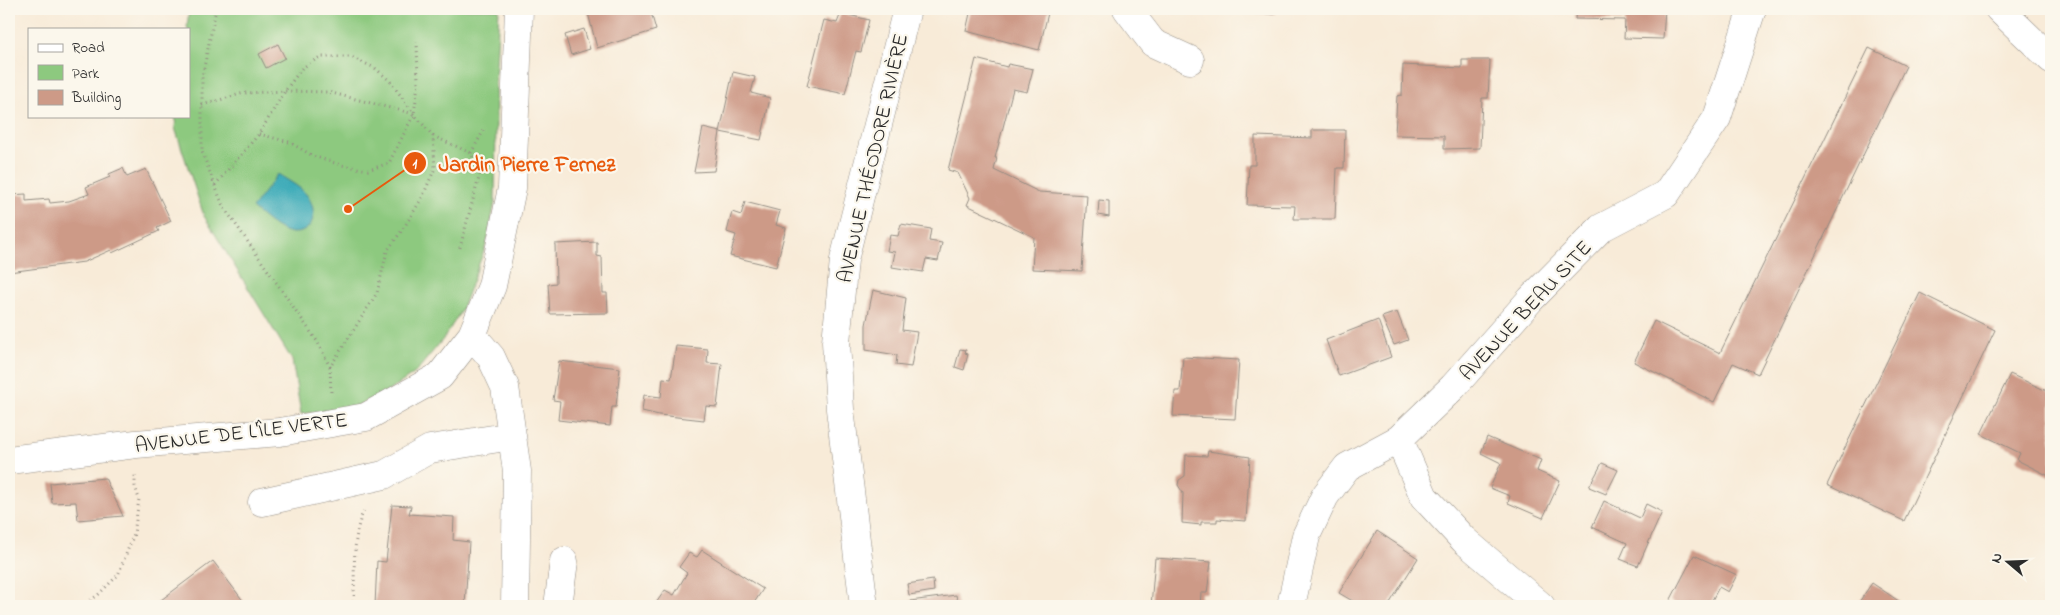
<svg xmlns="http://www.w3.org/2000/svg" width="2060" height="615" font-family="'Indie Flower',sans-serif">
<rect width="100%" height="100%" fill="#fbf7ec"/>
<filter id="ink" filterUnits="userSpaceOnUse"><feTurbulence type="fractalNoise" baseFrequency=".02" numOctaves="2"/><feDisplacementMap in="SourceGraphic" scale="10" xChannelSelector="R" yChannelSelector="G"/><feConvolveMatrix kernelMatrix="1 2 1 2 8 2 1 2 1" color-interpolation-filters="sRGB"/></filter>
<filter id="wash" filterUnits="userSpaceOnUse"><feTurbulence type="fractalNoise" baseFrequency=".0096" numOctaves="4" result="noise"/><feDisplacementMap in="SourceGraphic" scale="20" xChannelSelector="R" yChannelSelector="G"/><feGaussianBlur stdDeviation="1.12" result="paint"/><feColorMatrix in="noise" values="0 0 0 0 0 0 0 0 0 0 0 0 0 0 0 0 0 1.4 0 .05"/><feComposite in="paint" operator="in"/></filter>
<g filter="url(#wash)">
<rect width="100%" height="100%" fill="#f8ebd8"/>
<!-- green -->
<path fill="#8dc97f" stroke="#5c7a55" d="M189,9h310l-4,75 1,33 -1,85 -8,41 -26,68 -17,27 -29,35 -28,19 -33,15 -53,7 -9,-54 -88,-144 -29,-88 1,-12h13v-87h-2z"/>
<!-- water -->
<path fill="#3aaab8" stroke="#326a72" d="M278,174c9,6 21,12 28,20 13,16 9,40 -14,39 -15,-2 -29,-16 -40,-25z"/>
<g id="blocks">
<!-- building -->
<path fill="#cd9a87" d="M587,9h63l6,21 -59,18z
M971,9h78l-10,41 -73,-19z
M1234,9h41v5l-41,-1z
M1576,9h89l-2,30 -39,-1 1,-18 -50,-1z
M841,13l28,7 -8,32 -5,-1 -11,43 -38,-8 17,-66 13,3z
M584,29l6,20 -19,6 -6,-20z
M278,44l7,14 -19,10 -7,-14z
M1869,48l37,18 -148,308 -25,-11 -19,39 -80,-40 20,-41 66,32z
M976,59l31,8 1,-3 25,5 -6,23 -14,-3 -18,69h2l-3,12 45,22 48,3 -5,76 -50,-2 2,-32 -67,-32 3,-7 -12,-25 -10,-3z
M1462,60h28l-2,38h-6l-2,50 -36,1v-13l-49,-1 2,-39 5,-1 1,-30 59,3z
M733,72l22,5 -4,16 19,5 -9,42 -41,-8z
M703,128l17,4 -6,39 -20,1z
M1312,130h33l-1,38h-7l-2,51h-41l1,-13 -48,-1 2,-40h6v-29l57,2z
M123,168l4,9 19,-8 25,52 -14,7 2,3 -47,22 -1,-3 -27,12 -75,10v-63h3l-3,-14 17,-1v7l23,-2 1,4 19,-2 20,-7 -3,-7 24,-10 -1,-3z
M1099,200l10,1v16l-11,-2z
M745,202l35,9 -4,14 10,3 -10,39 -46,-11 6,-21 -9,-3 5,-20 9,3z
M901,224l30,5 -2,12 13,2 -4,18 -12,-2 -3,13 -31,-5 3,-15 -8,-1 3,-16 8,1z
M597,242v14l5,1 1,36h4l1,20 -58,1 -2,-30 8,-1 -1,-39z
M873,290l33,8 -4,32 15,2 -6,35 -15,-2 1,-10 -31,-5v-25z
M1920,293l75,37 -91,191 -77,-36z
M1397,312l11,28 -14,5 -12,-28z
M1378,320l13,37 -52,19 -13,-36z
M676,346l32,3 -1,14 15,1 -5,43 -11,-1 -2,14 -45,-5 -17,-4 2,-16 17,2 2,-19 8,1z
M960,349l6,1 -1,3 3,1 -4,16 -9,-3z
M1183,357l56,3 -4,59 -62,-3 2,-25h5z
M559,361l61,7 -4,39h-4l-2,19 -52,-6 2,-19 -7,-1z
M2010,374l41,19v84l-34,-17 3,-7 -39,-19z
M1487,437l54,23 -4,11 23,10 -17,37 -35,-15 2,-7 -20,-8 11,-25 -20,-10z
M1208,451l42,6 -4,64 -29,-2v3h-16v3l-19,-2 1,-30 -5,-8 1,-5 6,-4 1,-21 21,1z
M1602,463l16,7 -12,24 -17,-7z
M105,478l18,38 -45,4 -2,-18 -24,1 -2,-20z
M1604,501l36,17 6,-14 16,8 -24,54 -18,-7 7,-16 -35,-16z
M392,505l19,1 -2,8 45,3 -1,23 16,2 -4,64h-90l2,-45 9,1z
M1377,531l41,27 -30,48h-27l-22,-13z
M702,550l61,39 -11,17h-98l11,-16 9,5 13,-22 -8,-6 10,-14 8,4z
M1694,555l43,20 -9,17 -9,-5 -10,19h-10l-9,-4 -3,4h-5l-12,-5z
M1155,558l56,4 -4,31h-6l-1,13h-49z
M213,561l34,45h-94z
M933,580l1,11 -25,4 -2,-11z
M1872,583l34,23 -49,-1z
M956,595l2,11h-48v-5z"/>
</g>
</g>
<g filter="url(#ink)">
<use href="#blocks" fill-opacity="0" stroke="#928b82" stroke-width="1"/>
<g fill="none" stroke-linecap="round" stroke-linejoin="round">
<!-- minor casing -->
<g stroke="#928b82" stroke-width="29">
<path id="minor" d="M1127,9l26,34 37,17
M472,335l19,22 14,30 12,84 -2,135
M1399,439l25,58 40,43 77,66
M9,460l127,-16 144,-12 86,-15 74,-41 32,-41 20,-49 20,-98 7,-179
M262,502l122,-27 46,-26 82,-13
M558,606l6,-45
M1291,606l15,-70 19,-40 22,-29 52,-28 54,-52 78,-88 70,-71 65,-34 51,-76 35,-109"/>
</g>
<!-- major casing -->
<g stroke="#928b82" stroke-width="29">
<path id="major" d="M1999,9l52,50
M864,606l-24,-197 -4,-67 8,-82 63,-251"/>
</g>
<!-- path -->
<path stroke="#928b82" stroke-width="3" stroke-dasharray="1 4" stroke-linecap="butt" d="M216,9l-14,68v75l21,54 94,135 13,26 1,26
M202,105l42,-12 41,-2 43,1 86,22 19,22 2,32 -13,30 -19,31 -16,22 -10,42 -47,74
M259,134l30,8 24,14 28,9 27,5 21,-7 25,-49 4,-29 -1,-43
M433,136l38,17 9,21 -21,77
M471,153l13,-23
M215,185l44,-51 26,-43 17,-23 18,-11h31l24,11 15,13 24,33
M82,606l16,-11 20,-20 16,-41 5,-35 -4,-13v-13
M354,606c1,-27 -3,-74 11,-97"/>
<!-- minor -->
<use href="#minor" stroke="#fff" stroke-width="28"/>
<!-- major -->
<use href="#major" stroke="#fff" stroke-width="28"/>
</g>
</g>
<g text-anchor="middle" stroke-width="4.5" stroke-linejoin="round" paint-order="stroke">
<!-- street labels -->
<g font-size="21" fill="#2b2b2b" stroke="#fbf7ec">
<text transform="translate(872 158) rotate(-77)" y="7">AVENUE THÉODORE RIVIÈRE</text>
<text transform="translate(1525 310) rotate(-47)" y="7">AVENUE BEAU SITE</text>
<text transform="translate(241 432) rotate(-7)" y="7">AVENUE DE L'ÎLE VERTE</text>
</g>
</g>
<!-- callouts -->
<path fill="none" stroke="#e8590c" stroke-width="2" d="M348 209L415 163"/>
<g fill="#e8590c" stroke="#fbf7ec" stroke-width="2">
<circle cx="348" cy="209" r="5"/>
<circle cx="415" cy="163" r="12"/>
</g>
<g font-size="15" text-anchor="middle" font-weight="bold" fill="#fff">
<text x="415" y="168">1</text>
</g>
<g font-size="22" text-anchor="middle" font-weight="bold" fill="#e8590c" stroke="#fbf7ec" stroke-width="4.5" stroke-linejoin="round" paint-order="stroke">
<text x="527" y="171">Jardin Pierre Fernez</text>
</g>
<!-- margin -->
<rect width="2060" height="615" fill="none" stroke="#fbf7ec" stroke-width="30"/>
<!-- legend -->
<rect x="28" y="28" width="162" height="90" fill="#fbf7ec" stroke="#a8a59f"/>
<rect x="38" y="44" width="25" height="8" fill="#ffffff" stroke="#a8a59f"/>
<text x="72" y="52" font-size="15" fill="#2b2b2b">Road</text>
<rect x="38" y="65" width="25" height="15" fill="#8dc97f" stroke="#a8a59f"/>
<text x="72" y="78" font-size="15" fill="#2b2b2b">Park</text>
<rect x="38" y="90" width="25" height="15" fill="#cd9a87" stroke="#a8a59f"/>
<text x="72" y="102" font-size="15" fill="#2b2b2b">Building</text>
<!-- north arrow -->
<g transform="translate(2008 562) rotate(289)" stroke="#fbf7ec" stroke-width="4" paint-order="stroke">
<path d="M0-4L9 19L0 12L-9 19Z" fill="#2b2b2b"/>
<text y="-8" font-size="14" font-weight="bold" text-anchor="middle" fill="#2b2b2b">N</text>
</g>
</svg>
